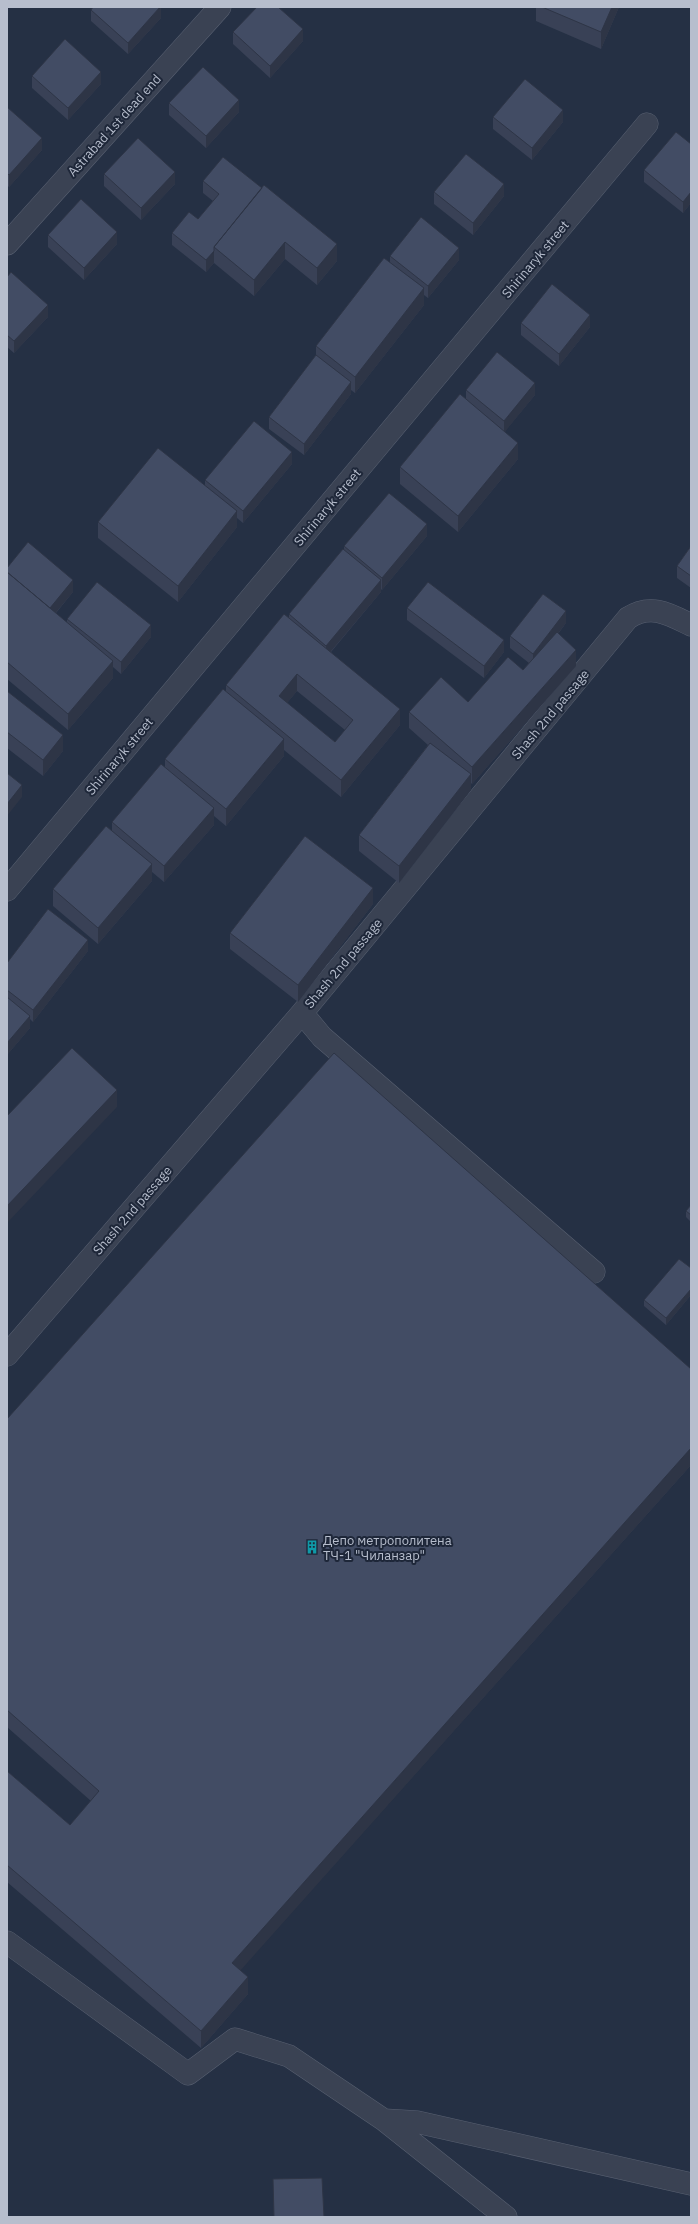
<svg xmlns="http://www.w3.org/2000/svg" width="698" height="2224" font-family="'IBM Plex Sans',sans-serif">
<rect width="100%" height="100%" fill="#253044"/>
<g fill="none" stroke-linecap="round" stroke-linejoin="round">
<!-- minor casing -->
<g stroke="#586071" stroke-width="23">
<path id="minor" d="M7,244l213,-237
M7,890l640,-766
M302,1013l20,24 272,235
M7,1355l295,-342 326,-395c23,-15 41,-4 63,7
M7,1942l181,132 47,-35 54,17 95,64 122,97
M384,2120l33,2 274,62"/>
</g>
<!-- minor -->
<use href="#minor" stroke="#3a4253" stroke-width="22"/>
</g>
<!-- wall -->
<path fill="#394156" fill-rule="evenodd" d="M161,7v11l-33,36 -37,-33v-11z
M536,7h83l-18,42 -65,-28z
M233,32l70,9 -33,37 -37,-34z
M32,76l69,8 -33,36 -36,-32z
M169,103l70,9 -33,36 -37,-33z
M7,107l35,43 -33,37 -2,-2z
M493,117l70,5 -31,38 -39,-31z
M691,144v59l-8,10 -39,-31v-12z
M104,174l71,10 -34,36 -37,-34z
M203,181l134,80 -20,24 -32,-26 -31,37 -40,-33 -8,9 -34,-27v-12l26,-14 15,-18 -10,-8z
M434,192l70,4 -31,39 -39,-31z
M48,235l69,9 -33,36 -36,-33z
M390,256l69,4 -31,38 -4,-3v10l-69,88 -4,-3v4l-47,61 -35,-26v-12l47,-61v-10l74,-83z
M7,277l41,40 -34,36 -7,-6z
M521,323l69,4 -31,39 -38,-31z
M466,390l69,5 -30,36 13,28 -60,73 -58,-48v-17l66,-68z
M292,464l-49,59 -6,-5v9l-59,75 -80,-64v-16l107,-37v-5z
M427,536l-45,54 -1,-1v3l-50,60 69,73 -59,72 -57,-47v6l-58,70 -12,-10v9l-50,57 -12,-10v9l-54,63 -45,-38v-17l59,-58v-9l53,-55v-8l61,-68v-6l63,-67v-4l55,-64v-4zM297,691l48,39 -10,12 -48,-39z
M691,546v42l-14,-10v-12z
M7,568l66,24 -17,21 11,10v-4l84,18 -30,37 -8,-7v11l-45,52 -61,-51z
M407,608l97,44 -20,26 -77,-58z
M566,623l-8,11 18,32 -104,118 -1,-1v7l-72,93 -40,-32v-16l69,-90 -19,-17v-16l59,-10 55,-32 6,-7 -19,-15v-12z
M7,691l56,60 -20,25 -36,-28z
M373,904l-75,98 -68,-53v-16z
M88,951l-55,71 -3,-3v9l-23,27v-92z
M691,1205v17l-5,-5v-6z
M691,1268v27l-25,30 -22,-19v-6z
M691,1369v96l-451,505 8,24 -47,54 -194,-166v-111l63,54 21,-24 -84,-74v-308z"/>
<!-- shaded-wall -->
<path fill="#2e3546" d="M160,7h1v11l-33,36v-11z
M612,7h7l-18,42v-17z
M303,29v12l-33,37v-12z
M101,72v12l-33,36v-12z
M239,100v12l-33,36v-12z
M563,110v12l-31,38v-12z
M42,138v12l-33,37v-12z
M175,172v12l-34,36v-12z
M504,184v12l-31,39v-12z
M691,192v11l-8,10v-11z
M117,232v12l-33,36v-12z
M285,242v17l-31,37v-16z
M337,244v17l-20,24v-17z
M459,248v12l-31,38v-12z
M214,251v12l-8,9v-12z
M424,288v17l-69,88v-16z
M48,305v12l-34,36v-12z
M590,315v12l-31,39v-12z
M351,382v12l-47,61v-11z
M535,383v12l-31,38v-12z
M518,443v16l-60,73v-16z
M292,452v12l-49,59v-12z
M237,511v16l-59,75v-16z
M427,524v12l-45,54v-12z
M73,580v12l-26,31v-12z
M381,580v12l-55,65v-11z
M566,611v12l-33,43v-12z
M151,625v12l-30,37v-12z
M504,640v12l-20,26v-12z
M576,650v16l-104,118v-17z
M113,661v17l-45,52v-16z
M297,674v17l-18,22v-17z
M400,709v16l-59,72v-17z
M63,735v16l-20,25v-16z
M284,739v17l-58,70v-17z
M471,774v16l-72,93v-17z
M22,785v12l-15,19v-12z
M214,808v17l-50,57v-16z
M152,864v17l-54,63v-16z
M373,888v16l-75,98v-17z
M88,940v11l-55,71v-12z
M30,1016v12l-23,27v-12z
M117,1090v17l-110,116v-17z
M691,1289v6l-25,30v-7z
M691,1448v17l-459,515v-17z
M248,1977v17l-47,54v-17z"/>
<!-- building -->
<path fill="#424c64" stroke="#2e3546" fill-rule="evenodd" d="M93,7h67l-32,36 -37,-33z
M257,7h21l25,22 -33,37 -37,-34z
M542,7h70l-11,25z
M65,39l36,33 -33,36 -36,-32z
M203,67l36,33 -33,36 -37,-33z
M525,79l38,31 -31,38 -39,-31z
M7,107l35,31 -33,37 -2,-2z
M676,132l15,12v48l-8,10 -39,-32z
M138,138l37,34 -34,36 -37,-34z
M466,154l38,30 -31,39 -39,-31z
M223,157l39,31 -48,59v4l-8,9 -34,-27 17,-21 9,7 21,-25 -16,-13z
M264,185l73,59 -20,24 -32,-26 -31,38 -40,-33z
M81,199l36,33 -33,36 -36,-33z
M421,217l38,31 -31,38 -38,-30z
M384,258l40,30 -69,89 -39,-31z
M11,272l37,33 -34,36 -7,-6v-58z
M552,284l38,31 -31,39 -38,-31z
M497,352l38,31 -31,38 -38,-31z
M316,355l35,27 -47,62 -35,-27z
M460,394l58,49 -60,73 -58,-49z
M254,421l38,31 -49,59 -38,-31z
M158,448l79,63 -59,75 -80,-64z
M389,493l38,31 -45,54 -38,-32z
M28,542l45,38 -23,28 -43,-36v-4z
M691,546v30l-14,-10z
M343,549l38,31 -55,66 -37,-32z
M7,572l106,89 -45,53 -61,-52z
M97,582l54,43 -30,37 -54,-43z
M428,582l76,58 -20,26 -77,-58z
M543,594l23,17 -33,43 -23,-18z
M284,614l116,95 -59,71 -115,-95zM297,674l56,46 -18,22 -56,-46z
M557,632l19,18 -104,117 -63,-55 32,-35 27,25 40,-45 15,13z
M223,689l61,50 -58,70 -61,-50z
M7,691l56,44 -20,25 -36,-28z
M430,743l41,31 -72,92 -40,-31z
M161,764l53,44 -50,58 -52,-44z
M7,773l15,12 -15,19z
M106,826l46,38 -54,64 -45,-39z
M305,836l68,52 -75,97 -68,-52z
M48,909l40,31 -55,70 -26,-20v-27z
M7,997l23,19 -23,27z
M72,1048l45,42 -110,116v-90z
M334,1053l357,316v79l-459,515 16,14 -47,54 -194,-166v-94l63,54 29,-34 -92,-81v-291z
M691,1205v10l-5,-4z
M679,1259l12,9v21l-25,29 -22,-18z
M322,2178l2,39h-50l-1,-38z"/>
<!-- icons -->
<defs>
<g id="building-bare" transform="scale(1.08)"><path d="M-4-6H4V6H1V3H-1V6H-4ZM-2.5-4.3h1.7v1.8h-1.7ZM.8-4.3h1.7v1.8H.8ZM-2.5-1h1.7V.8h-1.7ZM.8-1h1.7V.8H.8Z" fill="#0f9aa8" stroke="#1e2739" stroke-width="2.5" paint-order="stroke"/></g>
</defs>
<g fill-rule="evenodd">
<use href="#building-bare" x="312" y="1547"/>
</g>
<g text-anchor="middle" stroke-width="4" stroke-linejoin="round" paint-order="stroke">
<!-- street labels -->
<g font-size="13" fill="#b7becd" stroke="#1e2739">
<text transform="translate(114 125) rotate(-48)" y="5">Astrabad 1st dead end</text>
<text transform="translate(535 259) rotate(-50)" y="5">Shirinaryk street</text>
<text transform="translate(327 507) rotate(-50)" y="5">Shirinaryk street</text>
<text transform="translate(550 714) rotate(-50)" y="5">Shash 2nd passage</text>
<text transform="translate(119 756) rotate(-50)" y="5">Shirinaryk street</text>
<text transform="translate(343 963) rotate(-50)" y="5">Shash 2nd passage</text>
<text transform="translate(132 1210) rotate(-49)" y="5">Shash 2nd passage</text>
</g>
<!-- poi labels -->
<g font-size="13" fill="#b7becd" stroke="#1e2739" text-anchor="start">
<text x="323" y="1545">Депо метрополитена<tspan x="323" dy="15">ТЧ-1 "Чиланзар"</tspan></text>
</g>
</g>
<!-- border -->
<rect width="698" height="2224" fill="none" stroke="#b7becd" stroke-width="16"/>
</svg>
